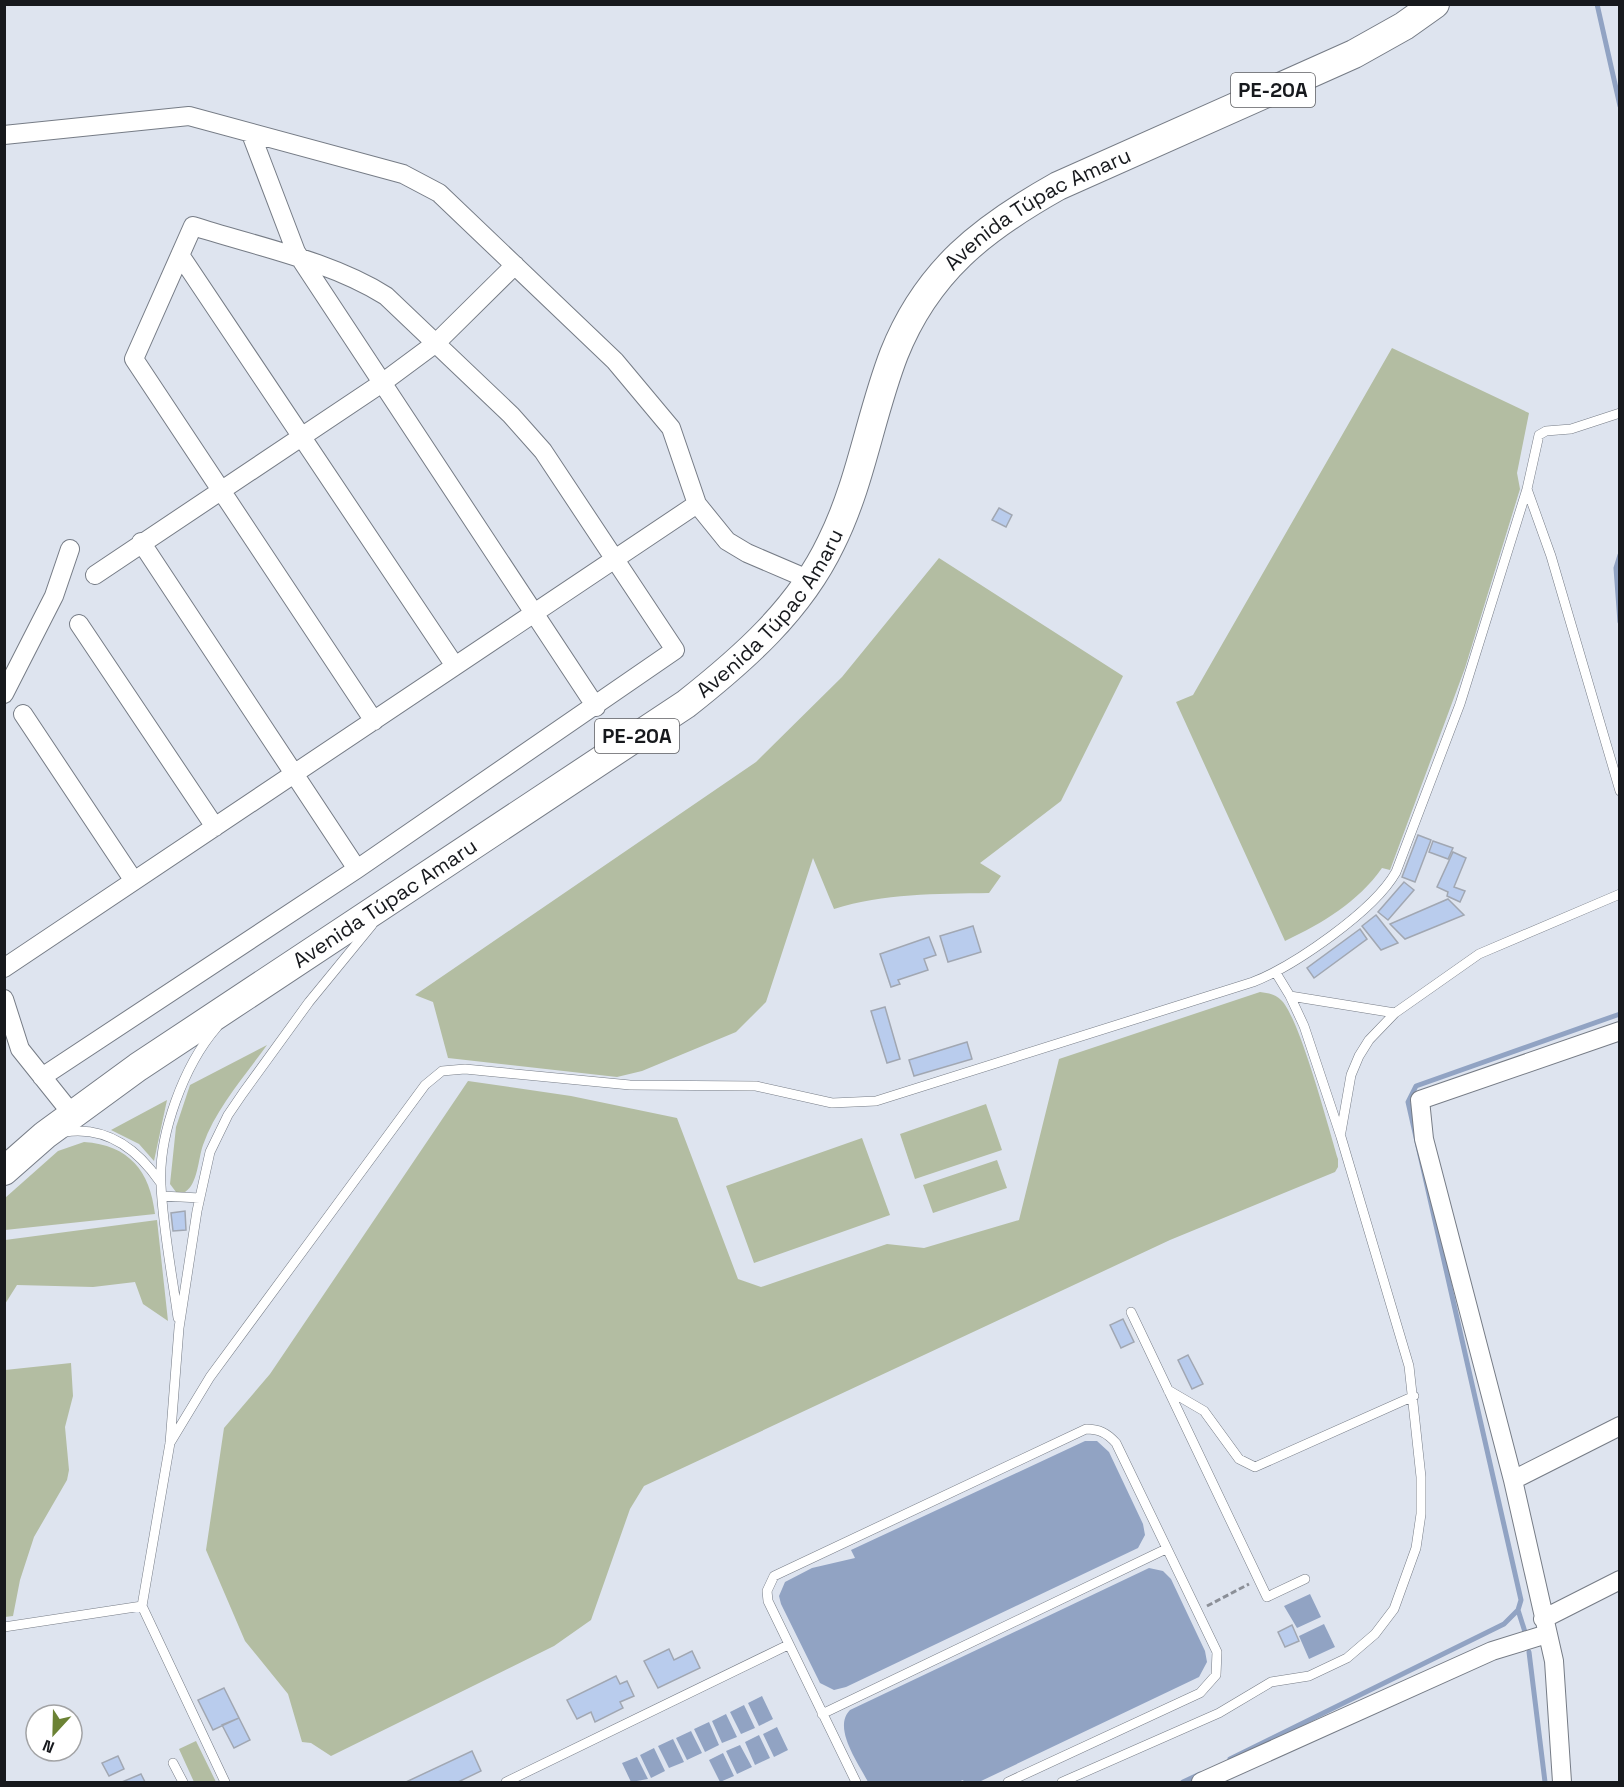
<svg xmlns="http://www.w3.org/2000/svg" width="1624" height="1787" font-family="'Space Grotesk',sans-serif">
<rect width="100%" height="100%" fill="#dee4ef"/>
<!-- green -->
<path fill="#b3bda2" d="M1392,348l137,65 -12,60 3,16 -55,179 -75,202 -8,-2c-24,34 -59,55 -97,73l-109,-239 17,-7z
M939,558l184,118 -62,125 -81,62 21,13 -12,17c-53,1 -105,0 -155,16l-21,-51 -47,144 -30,30 -94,39 -25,6 -169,-19 -15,-56 -18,-7 341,-233 86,-85z
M1260,992c8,1 15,2 21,8 18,16 48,129 57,159v8l-3,5 -165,68 -526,246 -14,23 -39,111 -37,26 -223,110 -20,-13 -9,-1 -14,-48 -43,-53 -39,-91 18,-122 46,-54 198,-293 103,15 106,22 61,161 23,8 126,-43 37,4 95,-28 40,-161z
M267,1045c-22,31 -51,63 -64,100 -5,14 -5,39 -18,47h-9l-6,-8 6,-57 14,-42z
M167,1100l-13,61 -15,-17 -28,-14z
M986,1104l16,46 -87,29 -15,-45z
M862,1138l28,77 -136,48 -28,-77z
M84,1142c45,3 66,29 71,72l-150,16v-32l53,-47z
M997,1160l10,28 -74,25 -10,-28z
M157,1220l11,101 -25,-17 -8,-22 -42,5 -76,-2 -12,19v-64z
M71,1363l2,33 -8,31 4,43 -2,10 -33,57 -14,43 -7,36 -8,1v-247z
M196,1741l20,41h-22l-15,-33z"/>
<!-- water -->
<path fill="#91a3c3" d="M1085,1441h12l12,11 34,72 2,11 -7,13 -292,139 -12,3 -14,-7 -39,-79 -2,-8 6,-14 27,-14 43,-10 -4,-8z
M1149,1568l14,3 8,8 34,72 2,11 -8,15 -220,105h-15l-1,-2 -5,2h-90c-9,-18 -36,-54 -18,-72z
M1310,1594l11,23 -24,11 -13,-22z
M1324,1624l11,23 -26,12 -10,-23z
M762,1696l11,23 -14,7 -11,-23z
M744,1705l11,23 -14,6 -11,-22z
M726,1714l11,23 -15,6 -10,-22z
M709,1722l10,23 -14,7 -11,-23z
M777,1727l11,23 -14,7 -11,-23z
M691,1731l11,22 -15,7 -11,-22z
M759,1735l11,23 -15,7 -10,-23z
M673,1739l11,23 -15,6 -11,-22z
M740,1745l12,22 -15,7 -11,-23z
M654,1748l11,23 -14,7 -11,-23z
M723,1753l11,23 -14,6 -11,-22z
M637,1757l11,22 -17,3 -9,-19z"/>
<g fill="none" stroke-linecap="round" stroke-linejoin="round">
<!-- stream -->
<path stroke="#91a3c3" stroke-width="5" d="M1597,4l23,102
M1620,555l-4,13 4,54
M1518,1610l7,22
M1529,1652l16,130
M1230,1759l274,-135 14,-14 3,-10 -113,-498 8,-16 204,-72
M1183,1782l17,-8"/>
</g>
<!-- building -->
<path fill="#b9cced" stroke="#a1a7b2" stroke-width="1.5" d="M999,508l13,7 -6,12 -14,-7z
M1418,835l13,5 -16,42 -13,-5z
M1433,841l20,7 -5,11 -19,-7z
M1453,852l13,6 -12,29 11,4 -5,11 -13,-6 1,-4 -11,-5z
M1404,882l10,8 -26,30 -10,-8z
M1448,899l16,16 -59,24 -15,-15z
M1376,915l22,28 -17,7 -19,-24z
M973,926l8,26 -33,10 -8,-26z
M1360,929l7,10 -53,39 -7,-10z
M929,937l7,18 -12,4 4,11 -30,10 2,4 -9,3 -11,-33z
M885,1007l15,52 -13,4 -16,-52z
M967,1042l5,17 -58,17 -5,-16z
M185,1211l1,19 -13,1 -2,-18z
M1123,1319l11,23 -13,6 -11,-23z
M1188,1355l15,29 -11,5 -14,-29z
M1292,1625l7,16 -14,6 -7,-15z
M669,1649l5,11 18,-9 8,17 -42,20 -14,-27z
M616,1676l4,8 7,-3 7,15 -14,6 3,6 -28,14 -4,-10 -14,7 -10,-19z
M224,1688l15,30 -26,12 -15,-30z
M239,1718l11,22 -16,8 -12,-23z
M472,1751l9,20 -23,11h-52z
M118,1756l6,13 -15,7 -7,-13z
M141,1774l4,8h-23z"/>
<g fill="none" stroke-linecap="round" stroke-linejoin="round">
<!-- service casing -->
<g stroke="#767c86" stroke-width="10">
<path id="service" d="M1527,489l24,67 69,235
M1290,996l105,17
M65,1132c42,-6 73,18 95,50
M1341,1132l10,-57 8,-19 10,-16 26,-27 84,-59 141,-60
M162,1196l38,2
M1131,1312l136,285 38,-18
M178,1318c-6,-44 -15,-89 -17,-133 -3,-50 23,-120 56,-158
M1168,1390l36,21 35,48 16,8 159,-71
M170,1443l40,-66 215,-292 17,-14 23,-2 165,16 126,1 76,17 44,-2 377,-119c41,-16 121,-71 143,-110l64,-168 67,-215 12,-54 7,-4 25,-2 49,-16
M142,1606l28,-163 9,-115 18,-117 13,-59 18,-37 15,-22 66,-91 63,-77
M4,1627l138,-21 83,176
M822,1714l344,-165
M173,1763l10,19
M506,1782l282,-137
M856,1782l-88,-181 -1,-10 7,-15 312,-147c13,0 21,4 30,14l101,209 -1,23 -16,18 -192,89
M1062,1782l157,-69 52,-31 38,-6 38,-18 28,-24 19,-25 22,-61 5,-34v-37l-12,-111 -68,-229 -37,-111 -14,-30 -14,-23"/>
</g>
<!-- minor casing -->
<g stroke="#767c86" stroke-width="20">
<path id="minor" d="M251,134l45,118 300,455
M4,135l185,-19 214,58 36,19 176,168 56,67 26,76 30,37 20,12 63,27
M180,255l275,411
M141,542l216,327
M95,575l287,-192 54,-40 79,-78
M79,624l136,203
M4,694l50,-98 16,-47
M23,714l111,167
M4,968l693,-464
M4,999l16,50 52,65
M42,1077l315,-208 318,-219 -132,-199 -32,-36 -125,-119c-55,-35 -131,-50 -193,-70l-59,133 240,362
M1513,1480l107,-54
M1543,1619l77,-39
M1201,1782l291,-131 55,-17
M1562,1782l-8,-121 -41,-181 -89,-341 -4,-39 200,-69"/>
</g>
<!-- trunk casing -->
<g stroke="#767c86" stroke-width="30">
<g id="trunk">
<path id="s1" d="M4,1171l41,-36 93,-68 548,-363c57,-45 113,-94 145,-161 30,-60 39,-127 63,-189 33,-83 89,-126 164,-168l296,-132 50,-28 31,-22"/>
</g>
</g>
<!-- path -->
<path stroke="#8b8f97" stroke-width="3" stroke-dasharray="6 3" stroke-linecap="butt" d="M1207,1606l42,-22"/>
<!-- service -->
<use href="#service" stroke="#fff" stroke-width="9"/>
<!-- minor -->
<use href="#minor" stroke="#fff" stroke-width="18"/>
<!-- trunk -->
<use href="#trunk" stroke="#fff" stroke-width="28"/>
</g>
<g text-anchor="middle" stroke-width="5" stroke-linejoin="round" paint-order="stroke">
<!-- shield labels -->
<g fill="#fff" stroke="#5d5e61" stroke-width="1.5">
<rect x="1231" y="73" width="84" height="34" rx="4.5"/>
<rect x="595" y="719" width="84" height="34" rx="4.5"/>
</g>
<g font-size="20" font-weight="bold" fill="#17191d">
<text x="1273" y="97">PE-20A</text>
<text x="637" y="743">PE-20A</text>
</g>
<!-- street labels -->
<g font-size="21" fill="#17191d" stroke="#fff">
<text dy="7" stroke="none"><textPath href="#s1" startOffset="1456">Avenida Túpac Amaru</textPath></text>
<text dy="7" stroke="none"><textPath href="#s1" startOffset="952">Avenida Túpac Amaru</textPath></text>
<text dy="7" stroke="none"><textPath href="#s1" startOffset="466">Avenida Túpac Amaru</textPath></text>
</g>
</g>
<!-- border -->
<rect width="1624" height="1787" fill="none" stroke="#17191d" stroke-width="12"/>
<!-- north arrow -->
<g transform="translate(54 1733) rotate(202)"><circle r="28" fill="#ffffff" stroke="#a2a3a5" stroke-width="1.5"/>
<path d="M0-4.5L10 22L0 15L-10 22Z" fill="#6b8234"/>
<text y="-9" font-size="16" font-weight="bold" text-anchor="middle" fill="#17191d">N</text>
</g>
</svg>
